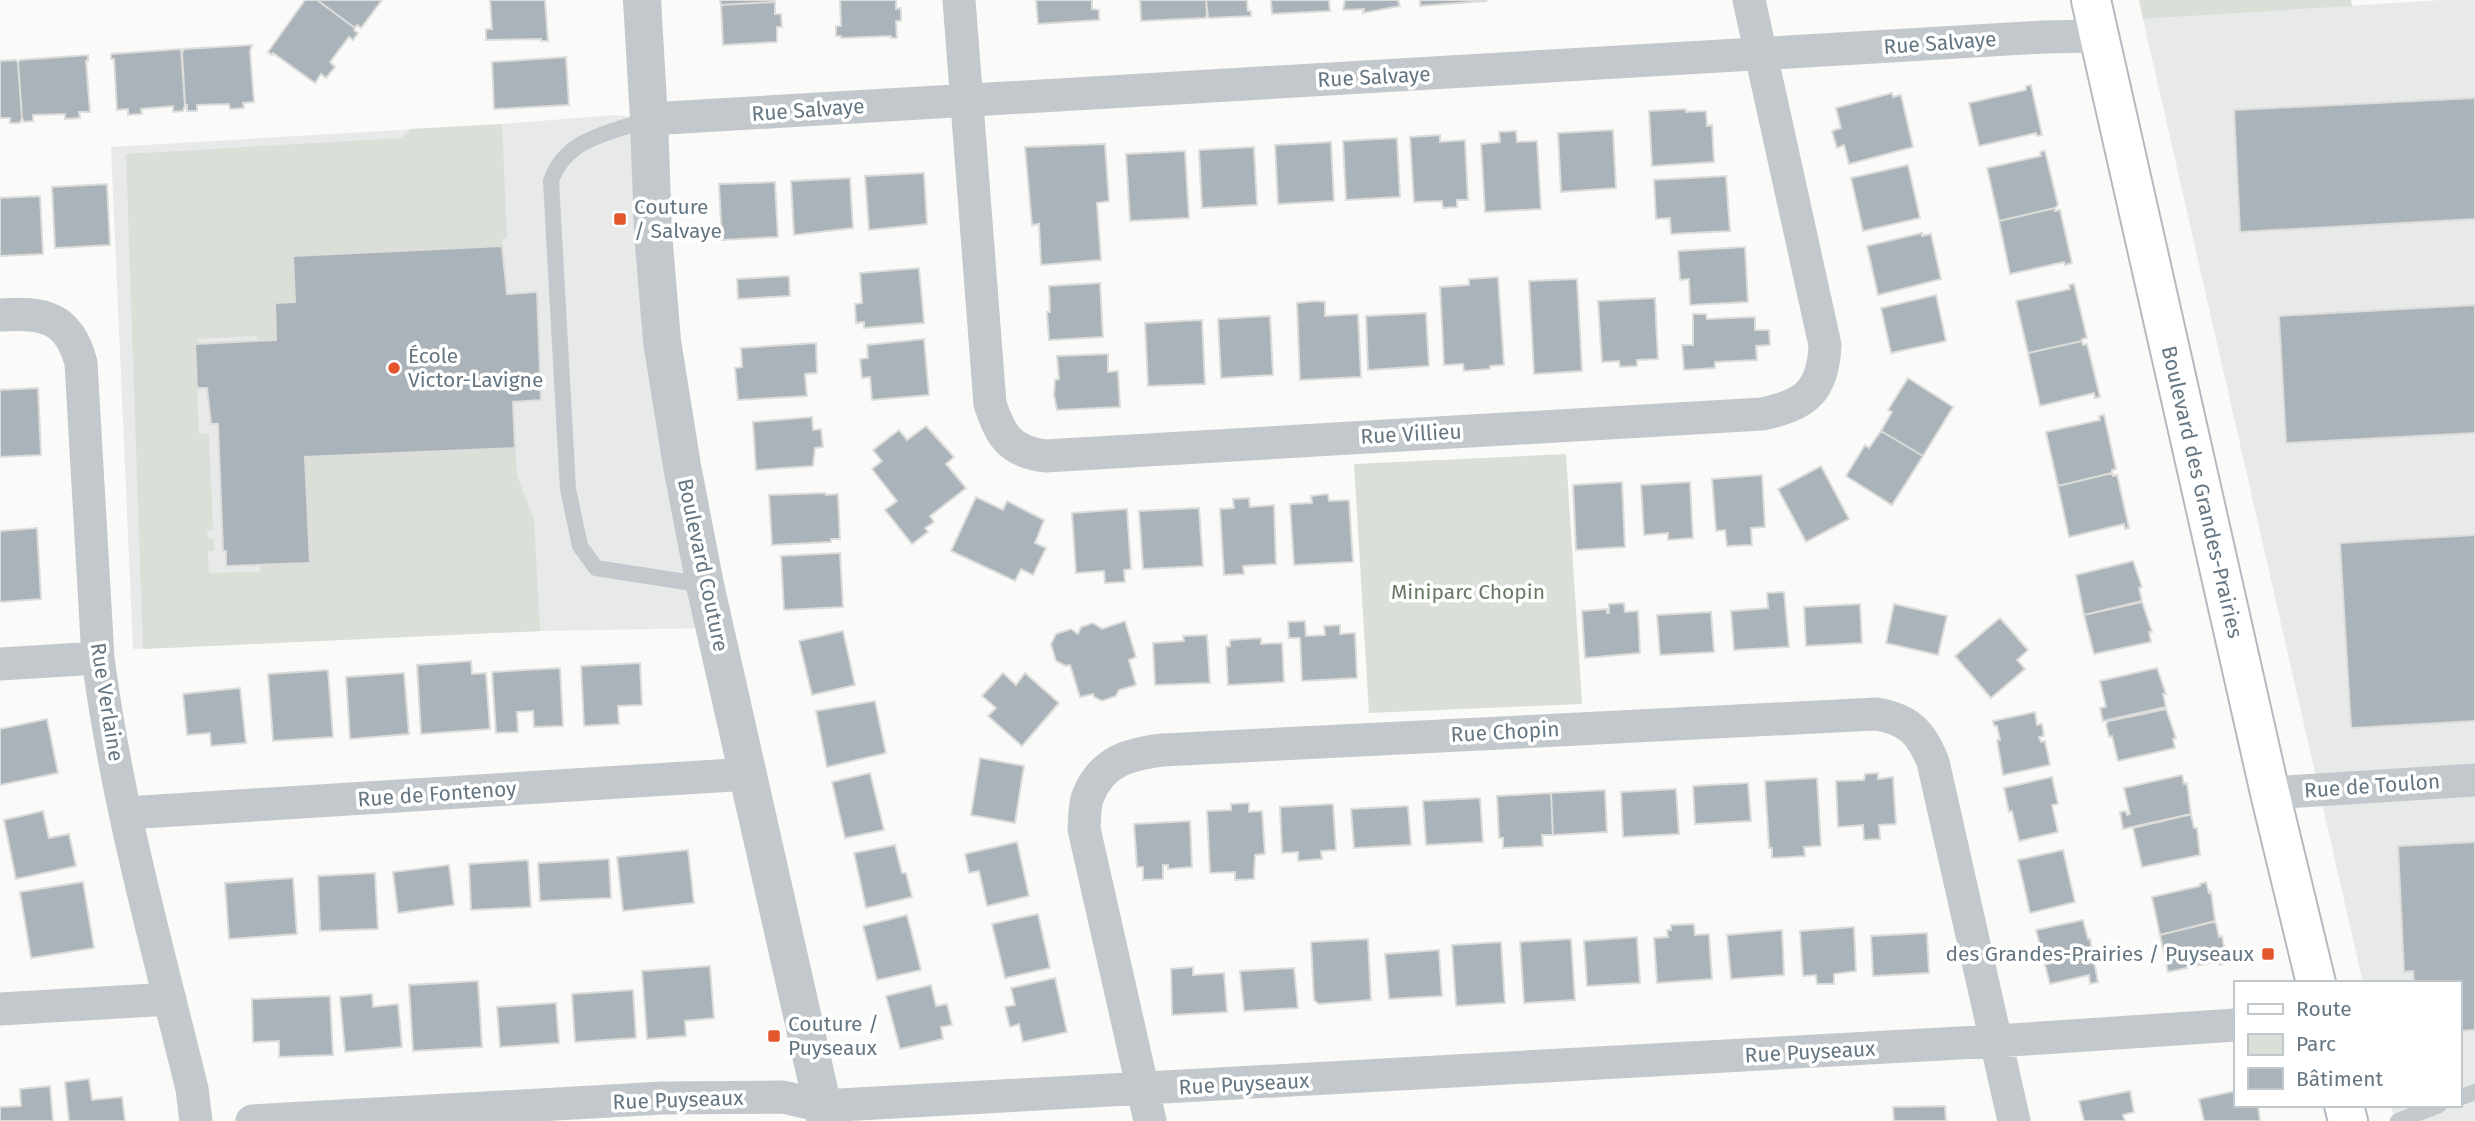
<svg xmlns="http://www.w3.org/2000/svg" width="2475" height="1121" font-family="'Fira Sans',sans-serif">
<rect width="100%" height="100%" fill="#fafaf8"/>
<!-- built -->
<path fill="#e8e9e9" d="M2441,0h34v1121h-80l-4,-16h68v-122h-96l-220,-964z
M614,115l35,4 67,509 -176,3 -407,18 -22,-502 391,-23z"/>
<!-- green -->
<path fill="#dadfd7" d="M2139,0h212l1,6 -209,13z
M502,124l5,114 -5,1v7l-209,10 2,46 -20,1 1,37 -18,1 -1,-5 -59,3v5h-3l4,90h10l4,97h-6l1,8h6v11l-6,1 1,22 51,-1v-8l50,-1 -5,-106 210,-9 2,28 17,43 6,112 -397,18 -17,-495 275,-16 10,-9z
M1566,454l16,250 -213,9 -15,-249z"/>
<!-- building -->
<path fill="#aab3b9" stroke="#dcdcda" stroke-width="2" d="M305,0h12l38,28 -1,2 4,3 -5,7 -4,-3 -19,25 5,5 -9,11 -5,-4 -6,9 -42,-30 -1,2 -4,-3z
M317,0h65l-21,28 -4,-3 -2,3z
M490,0h55l3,41h-7v-2l-55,1v-11h6z
M720,0h54l1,2 -54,3z
M840,0h56v9l5,-1v13h-5l1,17h-6v-2l-50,2v-2h-5v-10h5z
M1036,0h56v9l7,1v10l-61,4z
M1140,0h66l1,15 -2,3 -64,3z
M1206,0h41l1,11h3v5l-43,2z
M1271,0h58l1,11 -58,3z
M1345,0h53l2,6 -37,7 1,-4 -21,1z
M1420,0h65l1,1 -66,5z
M775,2v12h6l1,13h-5v15l-54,3 -2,-40z
M252,45l-2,6 4,51 -11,1 1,5 -14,1 -1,-5 -32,1v6h-10v-6h-2l-3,-52 2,-4z
M181,49l4,56 -2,6 -10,1v-6l-32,3 1,5 -14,1v-6l-11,1 -3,-51h-3v-5z
M88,55v6h-2l4,51h-11l1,6 -15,1v-5l-32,1v6l-9,1 -2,-4 -4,-55 2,-3z
M566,57l3,48 -75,4 -2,-47z
M16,60l2,3 4,55 -2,5h-10v-5h-10v-57z
M2031,85l11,50 -5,1 -1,-3 -57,13 -10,-43 57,-13v-4z
M1892,93l1,4 8,-2 12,52 -64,17 -5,-19 -7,3 -5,-17 9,-3 -5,-20z
M2475,98v121l-235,13 -6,-122z
M1686,109v3l20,-1 1,15 5,-1 2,37 -62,4 -3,-55z
M1613,130l3,58 -55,4 -3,-59z
M1516,131l1,11 20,-1 4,68 -56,3 -4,-68 19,-2 -1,-10z
M1440,135v7l25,-2 3,60h-11v7l-14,1 -1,-7 -28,1 -4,-65z
M1397,138l3,59 -54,3 -3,-59z
M1331,142l3,59 -56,3 -3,-59z
M1105,144l4,57 -12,2 4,57 -60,5 -2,-41 -7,1 -7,-78z
M1254,147l3,58 -55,3 -3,-58z
M1185,151l4,67 -59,3 -4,-67z
M2045,151l13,54 -3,3 -56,13 -12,-53 54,-12 -1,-4z
M1908,165l12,53 -57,13 -12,-53z
M924,173l3,51 -58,6 -4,-54z
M1726,176l4,55 -59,3 -1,-16 -14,1 -2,-39z
M850,178l3,50 -59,7 -3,-54z
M775,182l3,55 -56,3 -3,-56z
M107,184l3,61 -55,3 -3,-61z
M40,196l3,58 -43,2v-58z
M2055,208v3l5,-1 12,53 -7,2 -1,-3 -54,12 -11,-53z
M1922,233v3l9,-2 10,45 -63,16 -11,-49z
M502,246l5,48 30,-2 4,108 -28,2 2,46 -210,9 5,106 -84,3v-15h-3l-5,-127h-7l-4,-36h-10l-2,-44 81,-4 -1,-37 20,-1 -2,-46z
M1745,247l3,55 -58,3 -1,-26 -9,1 -2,-29z
M919,268l5,55 -60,5v-6l-8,1 -1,-19 7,-1 -2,-30z
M789,276l1,20 -52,3 -1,-20z
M1498,277l6,88 -14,1v3l-26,2 -1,-7 -19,1 -4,-78 29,-2v-6z
M1577,279l5,92 -48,3 -5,-93z
M1100,283l3,54 -54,3 -2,-28h3l-1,-26z
M2074,284l13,54 -5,1v2l-54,12 -12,-52 54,-12 -1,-4z
M1936,295l10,46 -55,12 -10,-45z
M1655,298l3,61 -21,1v6l-17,1 -1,-6 -17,1 -4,-61z
M1315,301l10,1v14l33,-2 3,63 -61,3 -3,-77z
M2475,305v128l-189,10 -7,-127z
M1426,313l3,53 -61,4 -2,-54z
M1693,314h13l1,5 48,-2v13h14l1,15 -14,1 1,14 -42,2v6l-31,2 -2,-25h11z
M1270,316l3,59 -52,3 -3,-59z
M1202,320l3,64 -57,2 -3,-63z
M924,339l5,56 -57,5 -2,-23 -8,1 -2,-19 8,-1 -1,-13z
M2082,341l1,4 4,-1 13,53 -5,1 -1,-5 -54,13 -12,-53z
M816,343l1,30 -12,1 2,22 -69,4 -3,-32 7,-1 -1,-19z
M1108,354v18l10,-1 2,36 -63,3 -3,-15 1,-15 4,-1 -2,-23z
M1908,378l45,29 -30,49 -42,-25 11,-19 -4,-2z
M38,388l3,67 -41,2v-67z
M2104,415l12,54 -4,1v3l-54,13 -12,-54 54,-12 -1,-4z
M812,417l1,13 8,-1 2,18 -8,1 -2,18 -57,4 -3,-48z
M926,426l28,31 -8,7 20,24 -36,28 4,6 -9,6 3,4 -16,12 -27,-34 12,-9 -25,-32 10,-8 -9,-11 26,-20 8,10z
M1881,431l42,25 -31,49 -46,-29 19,-31 4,3z
M1821,466l28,53 -43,23 -28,-53z
M2112,473l1,3 4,-1 12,53 -4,1 -1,-5 -55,13 -11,-51z
M1762,475l3,52 -14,1 1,17 -25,1 -2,-16 -9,1 -4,-52z
M1622,482l3,65 -49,3 -3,-65z
M1690,482l3,56 -25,2v-7l-24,2 -3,-50z
M825,493l1,2 12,-1 2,45h-9v3l-59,3 -3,-50z
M1328,494l1,7 20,-1 4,62 -59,3 -4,-61 22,-1 -1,-7z
M976,497l27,13 4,-9 37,19 -9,23 11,5 -13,27 -12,-6 -6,12 -64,-30z
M1249,498l1,9 24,-2 2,59 -33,2 1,8 -20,1 -4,-66 14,-1 -1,-9z
M1199,508l4,58 -60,3 -4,-58z
M1127,509l4,60 -7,1 1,12 -20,1 -1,-12 -28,2 -4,-60z
M37,528l4,71 -41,3v-71z
M2475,535v186l-124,7 -11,-185z
M840,553l3,54 -59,3 -3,-54z
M2133,561l9,26 -3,1 3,13 -58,14 -8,-40z
M1784,592l5,55 -55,3 -3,-39 37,-3 -1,-15z
M2142,602l10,30h-3l2,10 -57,12 -10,-39z
M1624,603l1,9 13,-1 2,42 -55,5 -3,-47 25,-2v4h2v-9z
M1860,604l2,39 -56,3 -2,-39z
M1894,604l53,12 -9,39 -52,-12z
M1711,612l3,40 -54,3 -3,-40z
M2000,618l28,32 -11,10 8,9 -34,29 -36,-42z
M1125,621l11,36 -7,3 7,25 -17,5 -3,6 -14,5 -8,-4 -1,-3 -13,3 -10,-32 -4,1 -10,-5 -5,-17 5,-10 15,-5 7,5 3,-7 12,-4 9,6z
M1305,621l1,15 19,-1 -1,-9 16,-1v9l15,-1 2,45 -55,3 -2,-43h-11l-1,-16z
M843,631l12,54 -43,10 -13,-54z
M1207,635l3,48 -55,2 -2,-42 31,-2 -1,-5z
M1261,638v6l21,-1 2,39 -56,3 -2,-38 4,-1v-6z
M471,661l1,13 14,-1 4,56 -69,5 -4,-69z
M640,663l2,42 -24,1 1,18 -35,2 -3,-60z
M560,668l3,58 -29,1 -1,-16 -16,1 1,20 -22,1 -4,-61z
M2157,668l9,26h-3l3,13 -63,14 -3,-13 6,-1 -6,-26z
M328,670l5,67 -60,4 -5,-67z
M404,673l5,61 -59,5 -4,-62z
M1003,673l13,12 9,-12 34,30 -37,43 -34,-30 8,-8 -14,-12z
M240,688l6,55 -35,3 -1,-13 -23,2 -4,-41z
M875,701l11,52 -59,14 -11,-56z
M2166,709l10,29 -3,1 2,9 -57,13 -6,-25 -3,1 -3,-13 3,-3z
M2035,712l2,13 5,-1 2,12 -5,1 2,5 4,-1 5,24 -47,10 -6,-35h3l-3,-14h-3l-1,-5z
M47,719l11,54 -58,12v-56z
M980,758l44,8 -9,57 -44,-8z
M870,773l14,57 -39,8 -13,-56z
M1878,773v6l15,-2 3,47 -17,1 1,14 -16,1 -1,-15 -25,2 -2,-46 28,-1 1,-6z
M2182,775l2,9 3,-1 4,31 -68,15 -3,-17 6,-1 1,4 3,-1 -6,-26z
M2052,777l6,27 -6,1 6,27 -39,9 -7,-30 -3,1 -5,-24z
M1817,778l4,68 -17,1 1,9 -33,2v-10h-3l-4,-67z
M1748,783l3,38 -56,3 -2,-38z
M1676,789l3,45 -56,3 -2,-45z
M1605,790l2,42 -54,3 -2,-42z
M1551,793l2,42h-11l1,11 -40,2v-10h-4l-2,-42z
M1480,798l3,44 -57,3 -3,-44z
M1249,803v9l13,-1 3,43 -10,1 -1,24 -19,1v-8l-25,1 -3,-62 24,-1v-6z
M1333,804l3,46 -15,1 1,8 -24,2v-9l-16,1 -2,-46z
M1408,806l3,39 -57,3 -3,-39z
M43,811l6,27 20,-4 7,32 -60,13 -12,-59z
M2188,815h3l3,13h3l3,27 -58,12 -9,-39z
M1190,821l2,46 -24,2v-4h-5v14l-20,1v-13h-6l-3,-43z
M1017,842l12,54 -42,10 -8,-35 -10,2 -4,-19z
M2475,842v188l-16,1v-48h-45l-1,-12 -9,1 -6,-126z
M895,845l7,28h4l6,24 -46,11 -12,-55z
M688,850l6,53 -71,8 -6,-54z
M2063,850l12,52 -45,11 -12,-53z
M609,859l2,39 -71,3 -2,-38z
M528,860l3,47 -60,3 -2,-46z
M449,865l5,40 -56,8 -5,-41z
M375,873l3,56 -58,2 -2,-55z
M293,878l4,56 -68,5 -4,-56z
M83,882l11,66 -63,10 -11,-66z
M2206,882l3,11 2,-1 4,29 -55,14 -8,-38 48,-11v-2z
M1038,914l12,54 -45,10 -13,-54z
M907,915l14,55 -44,10 -14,-54z
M2083,920l5,19h2l8,43 -8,2 -1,-9 -39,9 -14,-54z
M2213,922l3,1 3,14 3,-1 3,16 -4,1 3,10 -4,2 -1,-4 -51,11 -8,-37z
M1694,924l1,11 14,-1 3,45 -55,4 -3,-45 14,-1 -1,-7h4v-5z
M1854,927l2,44 -22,3v10h-17l-1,-9 -13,1 -3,-45z
M1782,930l2,45 -53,4 -4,-44z
M1927,933l2,40 -56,3 -2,-40z
M1637,937l3,46 -53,3 -3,-45z
M1368,939l3,61 -52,4 -5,-4 -3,-58z
M1571,939l4,61 -51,3 -4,-61z
M1501,942l4,61 -49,3 -4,-61z
M1439,950l3,46 -53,3 -4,-45z
M710,966l4,52 -29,3 1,15 -39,3 -5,-68z
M1193,967v8l31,-2 3,39 -55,3 -1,-46z
M1294,968l4,40 -54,3 -4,-40z
M1055,978l12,54 -44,10 -4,-18 -9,3 -5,-20 10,-2 -4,-17z
M478,981l4,66 -69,4 -4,-66z
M931,985l5,21 11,-2 5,21 -11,2 2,12 -43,10 -14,-53z
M633,990l3,48 -61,4 -3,-48z
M372,994l1,13 25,-3 4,43 -57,5 -5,-55z
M330,996l3,59 -54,2v-16l-26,1 -1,-43z
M556,1003l3,40 -59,4 -3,-40z
M89,1079l3,21 30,-3 3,24h-56l-4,-39z
M50,1086l3,35h-53v-14l21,-1 -1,-17z
M2130,1091l4,21 -11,3 2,6h-41l-5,-20z
M2235,1091v14h23l2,16h-56l-5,-22z
M1945,1106l1,15h-52l-1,-14z"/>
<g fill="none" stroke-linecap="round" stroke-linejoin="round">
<!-- secondary casing -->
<g stroke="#b3babf" stroke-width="42">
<path id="secondary" d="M2091,0l179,793 46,190
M2344,1105l4,16"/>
</g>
<!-- service -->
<path stroke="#c3c8cc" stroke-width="16" d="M649,119c-38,14 -83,18 -98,62l17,308 12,57 16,22 109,17
M2459,1098l16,-6
M2398,1121l41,-16"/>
<!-- minor -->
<path stroke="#c3c8cc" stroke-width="33" d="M959,0l31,404c11,32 19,47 55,52l717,-42c44,-9 61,-23 63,-69l-76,-345
M649,119l1395,-82 55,-1
M0,315c44,-3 69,2 81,48l17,295c19,146 59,288 94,431l4,32
M0,664l98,-6
M2270,793l205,-13
M126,813l623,-39
M0,1009l170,-10
M252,1121l411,-23 120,-1 39,9 1174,-65 239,-16
M1150,1121l-66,-292c1,-10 0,-24 4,-33 14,-35 41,-42 75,-46l713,-36c32,5 45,18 57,48l81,359"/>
<!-- tertiary -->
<path stroke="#c3c8cc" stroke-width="38" d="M642,0l7,119 4,113 9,109 20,125 23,119 121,536"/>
<!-- secondary -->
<use href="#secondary" stroke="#fff" stroke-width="38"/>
</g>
<!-- markers -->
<g fill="#e4572e" stroke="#fff" stroke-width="2.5">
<rect x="613" y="212" width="14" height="14" rx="3.5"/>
<circle cx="394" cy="368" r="7"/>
<rect x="2261" y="947" width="14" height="14" rx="3.5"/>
<rect x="767" y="1029" width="14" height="14" rx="3.5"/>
</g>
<g text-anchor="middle" stroke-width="7" stroke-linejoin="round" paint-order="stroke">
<!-- street labels -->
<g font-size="21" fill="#657683" stroke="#fff">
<text transform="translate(1940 43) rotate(-4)" y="7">Rue Salvaye</text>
<text transform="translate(1374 77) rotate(-3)" y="7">Rue Salvaye</text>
<text transform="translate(808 110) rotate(-4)" y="7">Rue Salvaye</text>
<text transform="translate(1411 434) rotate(-3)" y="7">Rue Villieu</text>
<text transform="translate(2202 492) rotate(77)" y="7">Boulevard des Grandes-Prairies</text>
<text transform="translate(703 565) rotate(78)" y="7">Boulevard Couture</text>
<text transform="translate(107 702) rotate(81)" y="7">Rue Verlaine</text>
<text transform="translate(1505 732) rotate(-3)" y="7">Rue Chopin</text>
<text transform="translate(2372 786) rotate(-4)" y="7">Rue de Toulon</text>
<text transform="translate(437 794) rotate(-4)" y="7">Rue de Fontenoy</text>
<text transform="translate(1810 1052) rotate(-3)" y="7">Rue Puyseaux</text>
<text transform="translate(1244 1084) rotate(-3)" y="7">Rue Puyseaux</text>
<text transform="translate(678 1100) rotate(-2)" y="7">Rue Puyseaux</text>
</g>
<!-- poi labels -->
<g font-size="21" fill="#657683" stroke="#fff" text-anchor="start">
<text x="634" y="214">Couture<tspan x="634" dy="24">/ Salvaye</tspan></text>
<text x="408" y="363">École<tspan x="408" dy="24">Victor-Lavigne</tspan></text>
<text x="2254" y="961" text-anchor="end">des Grandes-Prairies / Puyseaux</text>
<text x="788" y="1031">Couture /<tspan x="788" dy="24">Puyseaux</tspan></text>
</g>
<!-- park labels -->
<g font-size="21" fill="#687a64" stroke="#fff">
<text x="1468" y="599">Miniparc Chopin</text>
</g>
</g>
<!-- legend -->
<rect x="2234" y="981" width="228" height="126" fill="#ffffff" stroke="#c1c8cd" stroke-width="2"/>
<rect x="2248" y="1004" width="35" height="10" fill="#ffffff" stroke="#c1c8cd" stroke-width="2"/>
<text x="2296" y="1016" font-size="21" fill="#657683">Route</text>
<rect x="2248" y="1034" width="35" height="21" fill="#dadfd7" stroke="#c1c8cd" stroke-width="2"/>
<text x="2296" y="1051" font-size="21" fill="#657683">Parc</text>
<rect x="2248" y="1068" width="35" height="21" fill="#aab3b9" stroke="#c1c8cd" stroke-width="2"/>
<text x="2296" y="1086" font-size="21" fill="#657683">Bâtiment</text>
</svg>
